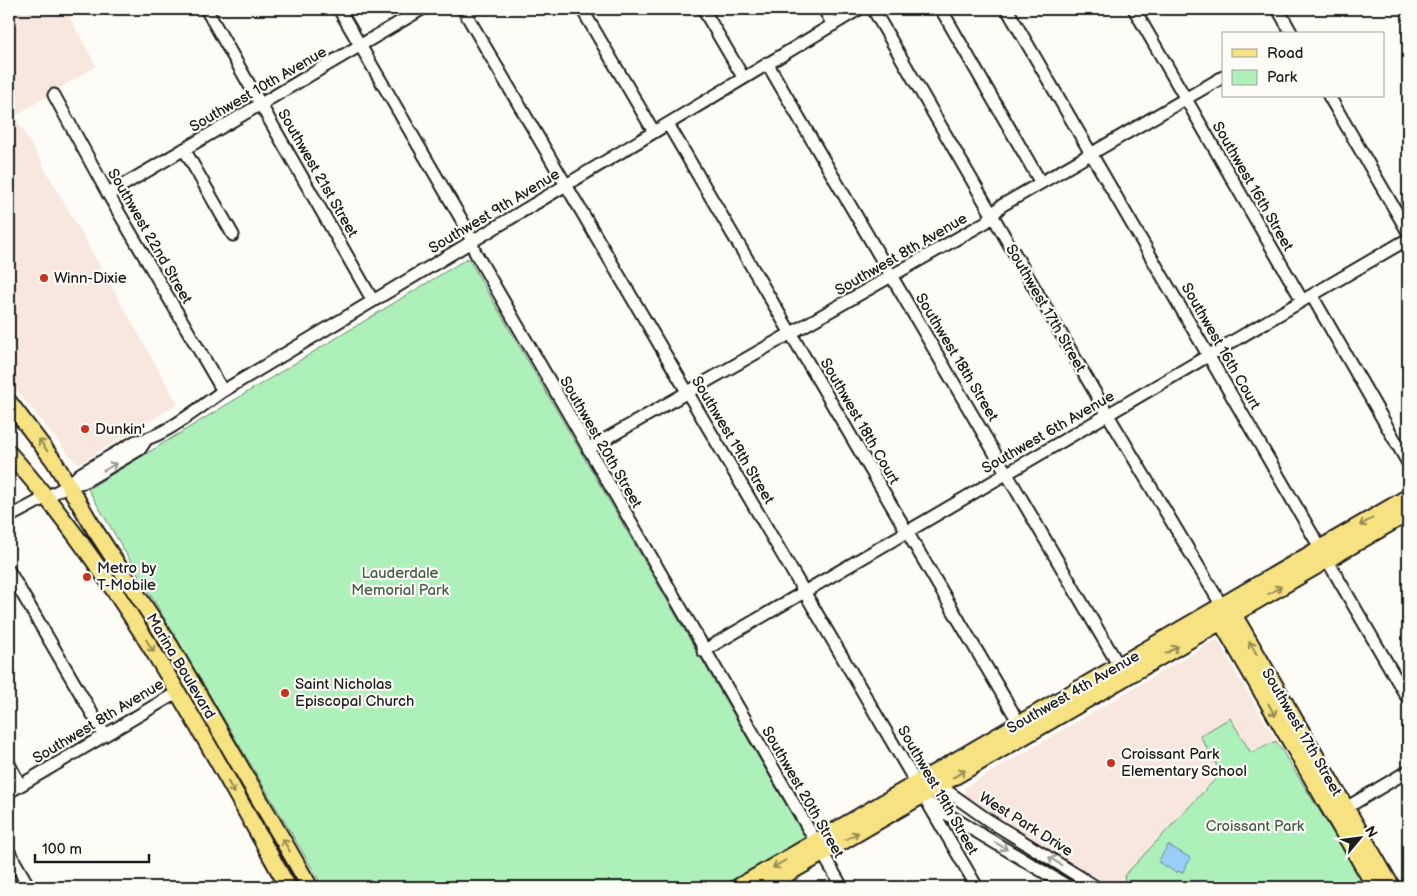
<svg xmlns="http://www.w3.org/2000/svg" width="1417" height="896" font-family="'Balsamiq Sans',sans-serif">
<rect width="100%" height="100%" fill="#fdfcf7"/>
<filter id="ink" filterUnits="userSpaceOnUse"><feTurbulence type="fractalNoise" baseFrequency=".02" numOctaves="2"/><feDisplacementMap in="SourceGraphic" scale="10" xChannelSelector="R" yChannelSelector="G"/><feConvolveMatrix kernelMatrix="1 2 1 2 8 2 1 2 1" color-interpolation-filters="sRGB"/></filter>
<g filter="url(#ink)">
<!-- built -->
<path fill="#f8e7de" d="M9,9h56l31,57 -81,50 163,288 -98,59 -5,-1 -66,-81z
M1217,639l59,102 -25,12 -50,-17 20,36 -97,104 3,11h-23l-138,-90 -2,-9z"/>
<!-- green -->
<path fill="#adf0ba" stroke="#64866b" d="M468,258l338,581 -86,48h-397l-235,-398z
M1230,718l21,35 25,-12 91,146h-240l-3,-11 97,-103 -21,-37z"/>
<!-- water -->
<path fill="#9acdf7" stroke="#68869f" d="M1168,845l23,13 -9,15 -4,-2 -1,2 -19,-11z"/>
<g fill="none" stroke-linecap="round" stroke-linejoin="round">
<!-- minor casing -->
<g stroke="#1c1c1c" stroke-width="15">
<path id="minor" d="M206,9l167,292
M339,9l128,220 8,23 367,635
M463,9l514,878
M582,9l72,123
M703,9l40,68
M824,9l9,16
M873,9l235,406 114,191
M941,9l100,174
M1007,9l401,690
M1134,9l168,291
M1278,9l14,25
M767,63l352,603
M54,95l54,99 115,197
M1329,96l79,136
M668,124l354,604
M184,149l49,86
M108,194l314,-185
M1312,296l96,167
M588,449l398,-227 15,-16 222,-129
M69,485l11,-11 56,-33c26,-2 65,-35 87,-50l636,-382
M9,517l60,-32 15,-3 56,-33 6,-9
M9,571l95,163
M703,651l705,-412
M9,764l11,21
M940,786l48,34 108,67
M9,792l169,-100
M930,804l139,83
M1341,811l67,-40
M9,852l20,35"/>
</g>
<!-- major casing -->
<g stroke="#1c1c1c" stroke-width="19">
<path id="major" d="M9,402l45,59 41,69 75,115 140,242
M9,453c115,129 195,285 279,434
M1227,610l7,5 158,272
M1222,613l-1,9 154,265
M738,887l670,-390
M765,887l643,-374"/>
</g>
<!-- minor -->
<use href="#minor" stroke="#fdfcf7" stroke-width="11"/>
<!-- major -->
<use href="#major" stroke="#f7e281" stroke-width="15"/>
</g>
<!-- one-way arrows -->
<defs><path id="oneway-shaft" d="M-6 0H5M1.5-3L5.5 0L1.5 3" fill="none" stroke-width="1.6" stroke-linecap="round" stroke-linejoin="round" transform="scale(1.25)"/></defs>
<g stroke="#948954">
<use href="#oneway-shaft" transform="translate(43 445) rotate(-125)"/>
<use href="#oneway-shaft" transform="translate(1366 522) rotate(150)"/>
<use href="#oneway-shaft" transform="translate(1275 590) rotate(-31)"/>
<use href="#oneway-shaft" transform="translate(150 646) rotate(59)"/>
<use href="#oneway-shaft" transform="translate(1253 648) rotate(-120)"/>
<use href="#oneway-shaft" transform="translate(1172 650) rotate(-30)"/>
<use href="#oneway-shaft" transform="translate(1272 710) rotate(60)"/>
<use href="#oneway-shaft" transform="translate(959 774) rotate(-31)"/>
<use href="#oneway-shaft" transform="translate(231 787) rotate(61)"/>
<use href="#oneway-shaft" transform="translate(852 836) rotate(-30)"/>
<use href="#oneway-shaft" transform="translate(286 845) rotate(-120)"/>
<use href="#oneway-shaft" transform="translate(779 864) rotate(150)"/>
</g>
<g stroke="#989794">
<use href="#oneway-shaft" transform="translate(110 467) rotate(-30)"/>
<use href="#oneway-shaft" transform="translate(1001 846) rotate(31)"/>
<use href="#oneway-shaft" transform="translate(1055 861) rotate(-147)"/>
</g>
</g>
<!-- markers -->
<g fill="#c8321e" stroke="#fdfcf7" stroke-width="2">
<circle cx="44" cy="278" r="5"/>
<circle cx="85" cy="429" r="5"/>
<circle cx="87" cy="577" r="5"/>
<circle cx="285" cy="693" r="5"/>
<circle cx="1111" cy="763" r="5"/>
</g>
<g text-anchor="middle" stroke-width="4.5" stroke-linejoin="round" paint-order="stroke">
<!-- street labels -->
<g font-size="15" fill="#1c1c1c" stroke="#fdfcf7">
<text transform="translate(258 89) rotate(-30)" y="5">Southwest 10th Avenue</text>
<text transform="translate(318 173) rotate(60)" y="5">Southwest 21st Street</text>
<text transform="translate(1253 186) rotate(60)" y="5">Southwest 16th Street</text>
<text transform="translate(494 211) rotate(-31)" y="5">Southwest 9th Avenue</text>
<text transform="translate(150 236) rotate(60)" y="5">Southwest 22nd Street</text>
<text transform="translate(901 254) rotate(-30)" y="5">Southwest 8th Avenue</text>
<text transform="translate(1046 308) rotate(60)" y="5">Southwest 17th Street</text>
<text transform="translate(1221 346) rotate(60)" y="5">Southwest 16th Court</text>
<text transform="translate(957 357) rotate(59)" y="5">Southwest 18th Street</text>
<text transform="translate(860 421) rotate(60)" y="5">Southwest 18th Court</text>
<text transform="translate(1048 432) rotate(-30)" y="5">Southwest 6th Avenue</text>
<text transform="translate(733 440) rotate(59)" y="5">Southwest 19th Street</text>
<text transform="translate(601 442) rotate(60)" y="5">Southwest 20th Street</text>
<text transform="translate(181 666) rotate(59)" y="5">Marina Boulevard</text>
<text transform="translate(1073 692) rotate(-30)" y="5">Southwest 4th Avenue</text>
<text transform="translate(98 721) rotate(-31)" y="5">Southwest 8th Avenue</text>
<text transform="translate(1302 732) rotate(60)" y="5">Southwest 17th Street</text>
<text transform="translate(938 790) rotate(60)" y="5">Southwest 19th Street</text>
<text transform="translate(803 792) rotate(60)" y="5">Southwest 20th Street</text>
<text transform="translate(1026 824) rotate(32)" y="5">West Park Drive</text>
</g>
<!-- poi labels -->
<g font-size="15" fill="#1c1c1c" stroke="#fdfcf7" text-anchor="start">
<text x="54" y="283">Winn-Dixie</text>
<text x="95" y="434">Dunkin'</text>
<text x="97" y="573">Metro by<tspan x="97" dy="17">T-Mobile</tspan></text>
<text x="295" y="689">Saint Nicholas<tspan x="295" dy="17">Episcopal Church</tspan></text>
<text x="1121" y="759">Croissant Park<tspan x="1121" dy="17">Elementary School</tspan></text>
</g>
<!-- park labels -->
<g font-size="15" fill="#485c4b" stroke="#fdfcf7">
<text x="400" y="578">Lauderdale<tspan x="400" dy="17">Memorial Park</tspan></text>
<text x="1255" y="831">Croissant Park</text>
</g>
</g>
<!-- margin -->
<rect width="1417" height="896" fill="none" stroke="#fdfcf7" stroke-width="30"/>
<rect x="15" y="15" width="1387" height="866" fill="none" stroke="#1c1c1c" stroke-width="2" filter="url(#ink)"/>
<!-- legend -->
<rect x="1222" y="32" width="162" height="65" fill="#fdfcf7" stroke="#a3a29f"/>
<rect x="1232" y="49" width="25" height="8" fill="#f7e281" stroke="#a3a29f"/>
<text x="1267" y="58" font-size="15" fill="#1c1c1c">Road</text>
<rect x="1232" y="70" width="25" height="15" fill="#adf0ba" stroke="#a3a29f"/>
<text x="1267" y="82" font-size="15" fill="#1c1c1c">Park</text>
<!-- north arrow -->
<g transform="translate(1360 838) rotate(61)" stroke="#fdfcf7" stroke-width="4" paint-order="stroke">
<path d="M0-4L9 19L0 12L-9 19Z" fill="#1c1c1c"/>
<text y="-8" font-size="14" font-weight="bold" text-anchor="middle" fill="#1c1c1c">N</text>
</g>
<!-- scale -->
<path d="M35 854v8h114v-8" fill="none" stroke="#1c1c1c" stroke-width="2.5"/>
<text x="42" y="854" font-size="15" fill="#1c1c1c" stroke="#fdfcf7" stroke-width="4" paint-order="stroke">100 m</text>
</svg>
